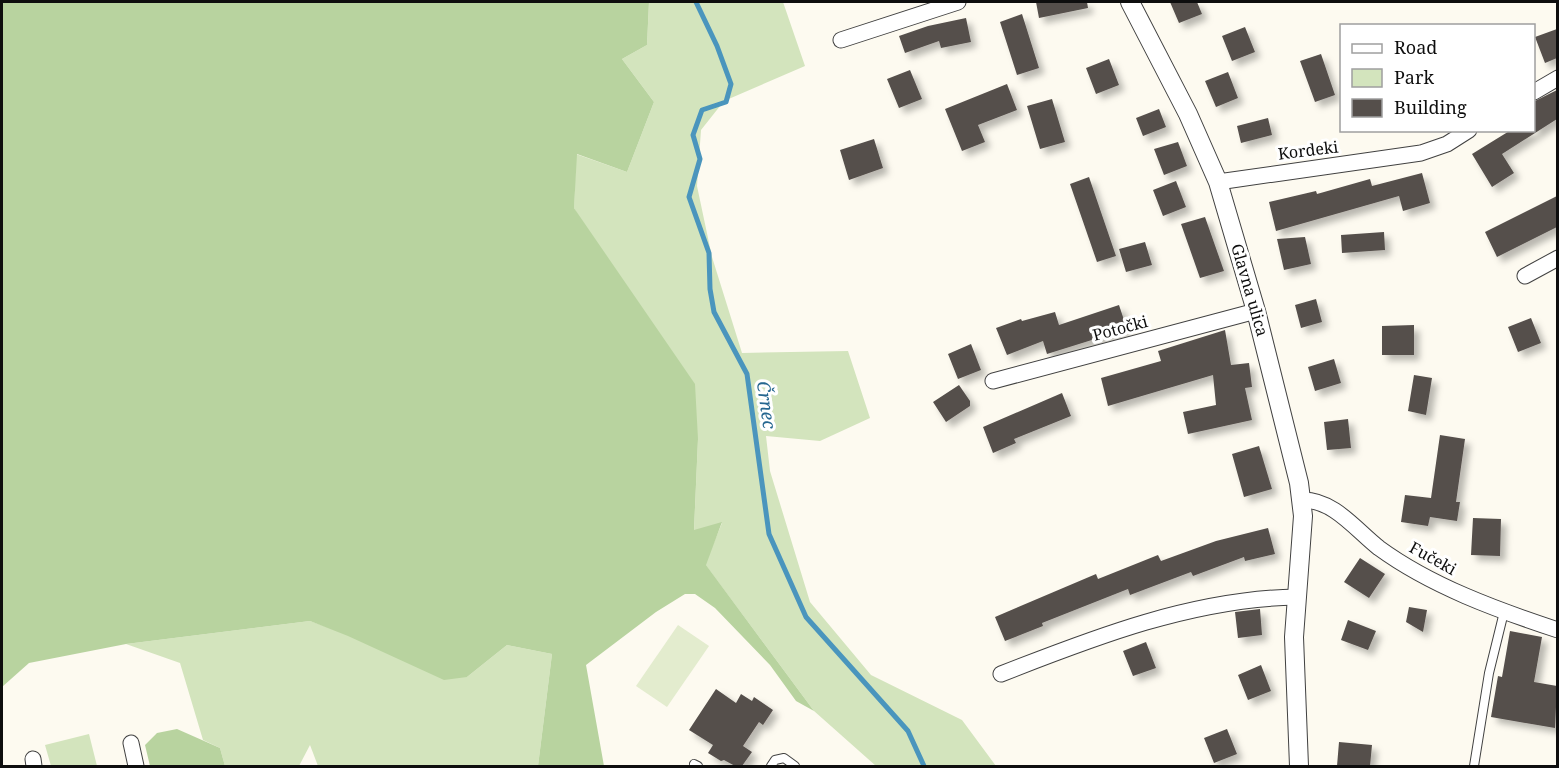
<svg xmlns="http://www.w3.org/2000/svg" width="1559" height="768" font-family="'Noto Serif',serif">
<defs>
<filter id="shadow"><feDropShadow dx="5.5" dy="5.5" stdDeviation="3" flood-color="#0004"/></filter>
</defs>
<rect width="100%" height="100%" fill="#fdfaf0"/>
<!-- green -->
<path fill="#d3e4bd" d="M649,2h134l22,64 -81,35 -23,29 -4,56 15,71 30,96 106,-2 22,67 -50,23 -54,-5 4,35 40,131 61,73 91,45 34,46h-120l-62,-55 -109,-147 17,-41 -28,8 4,-92 -124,-231 2,-54 51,18 27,-70 -32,-43 25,-14z
M310,621l157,56 40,-32 45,9 -14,112h-220l-8,-21 -11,21h-74l-5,-18 -17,-8 -23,-77 -54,-19z
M89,734l8,32h-46l-6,-21z"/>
<!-- forest -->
<path fill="#b8d39f" d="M2,2h647l-2,43 -25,14 32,43 -27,70 -50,-18 -3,54 121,176 3,55 -4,91 28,-8 -16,43 108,146 -18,-10 -26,-36 -55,-57 -20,-14h-10l-29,18 -70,53 18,101h-66l14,-112 -45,-9 -40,32 -23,3 -96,-44 -38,-15 -184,23 -97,19 -27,24z
M177,729l43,19 5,18h-75l-5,-21 12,-12z"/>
<!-- pitch -->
<path fill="#e3ecce" d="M678,625l31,21 -42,61 -31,-21z"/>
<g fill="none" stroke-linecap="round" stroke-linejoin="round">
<!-- stream -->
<path stroke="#4a95bd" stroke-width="5" d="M696,2l21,44 14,38 -5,18 -24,8 -9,25 7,24 -11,38 20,56 1,36 4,23 33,62 22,160 37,83 102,114 16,35"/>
</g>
<!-- building -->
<path fill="#554f4b" filter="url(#shadow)" d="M1036,2h51l1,6 -49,10z
M1170,2h27l5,12 -23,9z
M1022,14l17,54 -22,7 -17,-53z
M966,18l5,24 -30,6 -2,-7 -34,12 -6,-17 29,-10z
M1245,27l10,25 -23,9 -10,-25z
M1557,29v29l-12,5 -10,-26z
M1321,54l14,41 -20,7 -15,-41z
M1109,59l10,26 -23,9 -10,-26z
M910,70l12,29 -23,9 -12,-29z
M1228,72l10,26 -22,9 -11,-26z
M1007,84l10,26 -39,15 7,17 -23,9 -17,-42z
M1557,90v29l-55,35 12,19 -22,14 -20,-33 39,-24h22v-28z
M1052,99l13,43 -25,7 -13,-43z
M1159,109l7,18 -23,9 -7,-18z
M1268,118l4,17 -31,8 -4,-17z
M874,139l9,29 -34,12 -9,-30z
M1178,142l9,24 -23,9 -10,-26z
M1422,173l8,30 -27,8 -4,-15 -123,35 -7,-29 47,-11 1,3 53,-15 2,7z
M1089,177l27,79 -19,6 -27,-78z
M1176,181l10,26 -23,9 -10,-26z
M1557,196v31l-60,30 -12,-25z
M1205,217l19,54 -24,7 -19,-54z
M1384,232l1,18 -43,3 -1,-18z
M1305,237l6,27 -27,6 -7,-31z
M1145,242l7,23 -26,7 -7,-23z
M1316,299l6,23 -21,6 -6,-23z
M1119,305l8,24 -80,25 -4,-13 -36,14 -11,-27 25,-9 1,2 33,-9 4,13z
M1531,318l10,25 -23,9 -10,-25z
M1414,325v30h-32v-29z
M1225,330l6,35 18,-2 3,24 -7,1 7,32 -64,14 -5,-22 33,-7 -3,-30 -105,31 -7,-28 60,-17 -3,-10z
M971,344l10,26 -23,9 -10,-25z
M1334,359l7,24 -26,8 -7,-24z
M1414,375l18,3 -6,37 -18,-4z
M959,385l11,16v5l-24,16 -13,-20z
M1062,393l9,23 -57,23 2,4 -23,10 -10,-26z
M1348,419l3,29 -24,2 -3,-28z
M1440,435l25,4 -9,63h4l-3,19 -27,-4 -2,9 -27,-4 4,-27 26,3z
M1259,446l13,43 -28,8 -12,-43z
M1473,518l28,1 -1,37 -29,-1z
M1268,528l7,26 -30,7 -1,-4 -51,19 -2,-4 -61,23 -2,-6 -86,34 1,3 -38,15 -10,-24 101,-43 2,5 60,-24 3,6 55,-20z
M1360,558l25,16 -16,24 -25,-16z
M1409,607l18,3 -4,22 -17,-10z
M1260,609l2,26 -24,3 -3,-26z
M1348,620l28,11 -8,19 -27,-10z
M1510,631l32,6 -8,45 23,4 -2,42 -64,-11 7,-41 4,1z
M1146,642l10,26 -23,8 -10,-25z
M1261,665l10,26 -23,9 -10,-25z
M716,689l20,14 5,-9 11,7 2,-4 19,13 -10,15 -4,-3 -16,24 9,6 -10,14h-7l-11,-6 -3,1 -13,-8 5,-8 -24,-15z
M1227,729l10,25 -23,9 -10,-25z
M1339,742l33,3 -2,21h-33z"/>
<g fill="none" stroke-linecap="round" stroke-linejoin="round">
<!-- service casing -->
<g stroke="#414141" stroke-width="10">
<path id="service" d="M694,764l4,2
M771,766l4,-6 9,-2 11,8
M1474,766l15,-93 15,-61"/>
</g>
<!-- minor casing -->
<g stroke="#414141" stroke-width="17">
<path id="minor" d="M841,40l117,-38
M1534,92l24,-14
M1218,182l203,-29 26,-9 22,-14
M1525,276l33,-18
M993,381l263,-70
M1303,500c31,0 53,30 76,48 52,38 118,62 179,82
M1001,674c94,-37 192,-75 295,-77
M131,743l5,23
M33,759l1,7"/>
</g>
<!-- tertiary casing -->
<g stroke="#414141" stroke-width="20">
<path id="tertiary" d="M1130,2l58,112 30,68 38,129 43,172 4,33 -9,121 5,129"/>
</g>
<!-- service -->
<use href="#service" stroke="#fff" stroke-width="8"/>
<!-- minor -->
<use href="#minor" stroke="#fff" stroke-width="15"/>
<!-- tertiary -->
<use href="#tertiary" stroke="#fff" stroke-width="18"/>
</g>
<g text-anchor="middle" stroke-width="6" stroke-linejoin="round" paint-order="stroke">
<!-- street labels -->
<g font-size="16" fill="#0e0e0e" stroke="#fff">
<text transform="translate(1308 150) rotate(-7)" y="6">Kordeki</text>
<text transform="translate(1250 290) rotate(74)" y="6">Glavna ulica</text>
<text transform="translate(1120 328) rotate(-15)" y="6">Potočki</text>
<text transform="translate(1433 558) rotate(29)" y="6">Fučeki</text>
</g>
<!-- water labels -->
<g font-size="18" font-style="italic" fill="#266790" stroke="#fff">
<text transform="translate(766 405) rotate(82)" y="6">Črnec</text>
</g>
</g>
<!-- border -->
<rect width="1559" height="768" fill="none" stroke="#0e0e0e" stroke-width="6"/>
<!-- legend -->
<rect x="1340" y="24" width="195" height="108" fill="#ffffff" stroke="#9f9f9f" stroke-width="1.5"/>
<rect x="1352" y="44" width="30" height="9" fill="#ffffff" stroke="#9f9f9f" stroke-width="1.5"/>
<text x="1394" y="54" font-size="18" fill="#0e0e0e">Road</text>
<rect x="1352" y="69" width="30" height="18" fill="#d3e4bd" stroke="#9f9f9f" stroke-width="1.5"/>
<text x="1394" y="84" font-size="18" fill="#0e0e0e">Park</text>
<rect x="1352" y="99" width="30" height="18" fill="#554f4b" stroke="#9f9f9f" stroke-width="1.5"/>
<text x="1394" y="114" font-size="18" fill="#0e0e0e">Building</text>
</svg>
